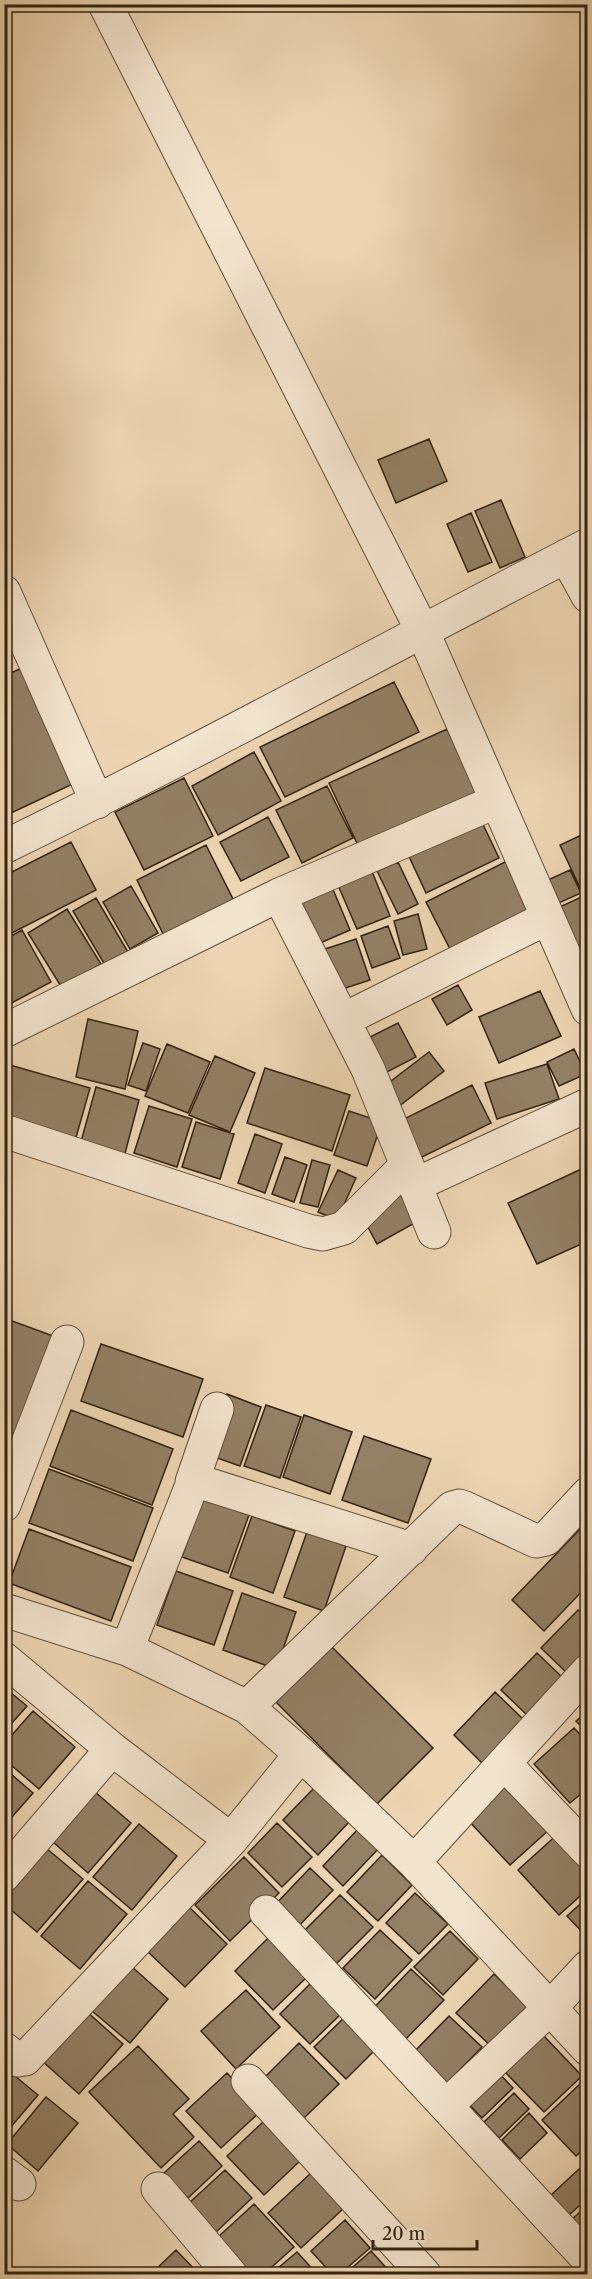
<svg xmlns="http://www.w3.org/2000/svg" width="592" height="2279" font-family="'Libre Caslon Text',serif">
<rect width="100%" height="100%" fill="#edd5b3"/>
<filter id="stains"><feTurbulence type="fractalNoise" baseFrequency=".00333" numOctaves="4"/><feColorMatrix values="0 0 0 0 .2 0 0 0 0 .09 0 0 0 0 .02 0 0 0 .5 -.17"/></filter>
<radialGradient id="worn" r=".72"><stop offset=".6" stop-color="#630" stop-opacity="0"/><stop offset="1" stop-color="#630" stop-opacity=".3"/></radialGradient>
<!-- building -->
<path fill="#938065" stroke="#322411" stroke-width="1.5" d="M429,439l18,42 -51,22 -18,-43z
M501,500l24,57 -25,11 -25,-57z
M471,513l21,49 -24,10 -21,-48z
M22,668l53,115 -64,30 -7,-13v-124z
M394,682l25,50 -134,65 -25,-50z
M447,729l33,71 -118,54 -33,-71z
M254,752l27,49 -63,34 -26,-49z
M184,778l29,58 -69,34 -29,-58z
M327,786l26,52 -51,25 -26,-53z
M479,816l20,42 -73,35 -20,-43z
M268,817l21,40 -48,24 -21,-39z
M588,832v57l-6,3 -22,-47z
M71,842l25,48 -92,47v-61z
M206,845l29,58 -70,35 -28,-58z
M507,861l25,48 -82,40 -24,-47z
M398,862l20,42 -20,10 -21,-43z
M371,869l19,47 -33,13 -20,-46z
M570,870l11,23 -29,13 -11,-23z
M131,886l27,47 -28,16 -27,-47z
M332,887l18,43 -32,14 -19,-43z
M588,894v63l-13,6 -24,-52z
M96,898l32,54 -23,13 -32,-54z
M67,909l34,55 -39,24 -34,-55z
M418,914l9,35 -24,6 -9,-34z
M388,926l12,32 -28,10 -11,-32z
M22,930l29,52 -47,25v-67z
M356,939l14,41 -34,11 -14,-41z
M458,985l14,25 -25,15 -15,-26z
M540,991l21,45 -62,27 -20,-46z
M88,1019l50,12 -13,58 -49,-12z
M398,1023l18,34 -33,17 -19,-34z
M143,1043l17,6 -14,42 -18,-6z
M167,1044l43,18 -22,51 -43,-17z
M574,1049l12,25 -27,12 -12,-24z
M429,1052l15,19 -51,40 -15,-20z
M215,1056l40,17 -25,59 -41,-17z
M547,1064l12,35 -62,20 -12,-36z
M10,1065l80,23 -15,53 -71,-20v-38z
M265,1068l85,27 -18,56 -85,-28z
M472,1085l19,38 -71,35 -18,-38z
M96,1087l43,13 -16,61 -44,-12z
M149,1106l43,13 -15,48 -43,-14z
M349,1111l33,11 -15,44 -33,-11z
M196,1122l38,12 -14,45 -38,-12z
M255,1134l27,10 -17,49 -27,-10z
M285,1157l22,8 -13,37 -22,-8z
M312,1160l18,5 -12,42 -18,-4z
M588,1166v75l-51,23 -29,-61z
M338,1170l18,8 -19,42 -19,-8z
M405,1191l15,29 -43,24 -16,-30z
M4,1318l49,18 -49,136z
M101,1344l102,35 -20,58 -102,-36z
M227,1394l34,13 -21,59 -34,-12z
M266,1405l35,12 -21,61 -36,-12z
M71,1410l102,39 -21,56 -102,-39z
M304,1415l48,17 -22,62 -47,-17z
M364,1436l67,23 -23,64 -66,-23z
M49,1469l104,39 -20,53 -104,-38z
M203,1499l46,16 -21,58 -46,-16z
M252,1516l43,15 -22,62 -43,-16z
M582,1527l6,5v53l-44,46 -32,-31z
M29,1529l102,38 -20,54 -102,-38z
M307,1532l39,14 -22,65 -40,-14z
M176,1571l57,20 -19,54 -57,-20z
M242,1593l54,19 -20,57 -53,-19z
M578,1610l10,9v32l-21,22 -26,-25z
M332,1647l101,101 -56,56 -101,-102z
M537,1653l26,25 -36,37 -26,-25z
M4,1687l23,19 -23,26z
M495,1692l30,29 -42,43 -29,-29z
M33,1711l42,36 -36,42 -35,-30v-15z
M588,1711v22l-12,-12z
M574,1728l14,15v45l-18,15 -36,-39z
M4,1768l29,25 -28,32h-1z
M508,1782l42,47 -40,36 -43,-46z
M315,1787l35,34 -32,34 -35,-35z
M95,1792l36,31 -43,50 -35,-31z
M277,1823l35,34 -30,30 -34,-34z
M139,1824l38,32 -45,54 -39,-33z
M360,1827l20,20 -37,39 -20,-20z
M560,1832l28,31v26l-29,26 -41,-45z
M46,1848l37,31 -46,53 -33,-28v-8z
M382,1855l30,30 -34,36 -31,-29z
M244,1857l35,36 -49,48 -35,-36z
M310,1868l23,22 -38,40 -23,-22z
M88,1881l39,33 -47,55 -39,-33z
M415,1893l33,31 -29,30 -33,-31z
M340,1895l33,32 -40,40 -33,-32z
M588,1897v41l-21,-22z
M189,1907l38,37 -42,43 -38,-36z
M380,1930l32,30 -37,39 -32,-31z
M450,1931l28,28 -35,36 -29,-28z
M271,1935l38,40 -36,35 -38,-39z
M131,1966l37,33 -38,44 -38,-32z
M411,1969l33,31 -47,48 -32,-31z
M494,1974l36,35 -37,39 -37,-35z
M317,1977l30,31 -37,36 -30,-30z
M246,1990l34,37 -44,42 -35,-38z
M85,2010l38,34 -44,50 -38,-34z
M348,2014l31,32 -33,33 -32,-32z
M449,2016l33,31 -36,37 -33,-31z
M543,2035l39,41 -38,36 -39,-40z
M299,2043l40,41 -37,36 -39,-41z
M138,2046l51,53 -16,15 21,23 -33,31 -72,-76z
M4,2067l34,28 -34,40z
M495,2069l18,19 -31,30 -18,-19z
M227,2073l35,37 -41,38 -35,-37z
M581,2083l7,6v56l-12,11 -34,-36z
M514,2093l15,16 -30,29 -15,-16z
M46,2097l32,26 -40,48 -31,-27z
M529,2113l18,20 -27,26 -18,-19z
M264,2121l37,39 -37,35 -37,-39z
M199,2141l23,25 -34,32 -24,-25z
M588,2155v14l-7,-7z
M579,2169l9,10v19l-19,17 -19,-19z
M225,2170l27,28 -37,35 -27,-29z
M311,2173l33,35 -43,40 -33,-35z
M254,2204l40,43 -30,27h-13l-34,-36z
M588,2205v34l-18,-18z
M345,2220l25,28 -30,26h-8l-21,-23z
M176,2250l23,24h-48z
M371,2251l20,22 -46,1z
M297,2252l20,22h-46z"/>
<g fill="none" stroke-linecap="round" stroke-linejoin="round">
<!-- minor casing -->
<g stroke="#61503a" stroke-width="35">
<path id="minor" d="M105,4l317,626 166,379
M566,556l22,40
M4,592l93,210
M4,847c197,-96 389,-202 584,-302
M279,895l89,174 66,163
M343,1020l204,-102
M4,1031l275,-136 216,-93
M4,1131l304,100 15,3 21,-6 63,-63
M415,1185l173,-80
M192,1482l25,-73
M4,1505l63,-163
M4,1610l123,39 120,58 54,47 113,108 174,187
M127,1649l67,-169 217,69
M4,1659l108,90 119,91
M247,1707l205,-199 7,-2 6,2 71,33 10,-2 42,-45
M504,1763l84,88
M414,1862l174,-191
M4,1875l108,-126
M266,1912l322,347
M4,2049l14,11 7,-1 206,-219 70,-86
M248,2081l176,193
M446,2106l104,-98 38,-41
M4,2173l15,11
M158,2189l72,85"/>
</g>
<!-- minor -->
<use href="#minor" stroke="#f3e4ce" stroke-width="33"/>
</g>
<!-- margin -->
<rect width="592" height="2279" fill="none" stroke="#edd5b3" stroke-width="24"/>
<rect x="6" y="6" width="580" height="2267" fill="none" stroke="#322411" stroke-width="3"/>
<rect x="12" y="12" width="568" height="2255" fill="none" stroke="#322411" stroke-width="1.5"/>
<!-- scale -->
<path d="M373 2240v9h104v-9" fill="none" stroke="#322411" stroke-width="3"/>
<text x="382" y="2240" font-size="18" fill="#322411" stroke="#f3e4ce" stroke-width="4.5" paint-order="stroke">20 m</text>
<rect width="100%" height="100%" filter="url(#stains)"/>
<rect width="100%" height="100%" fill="url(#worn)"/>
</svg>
